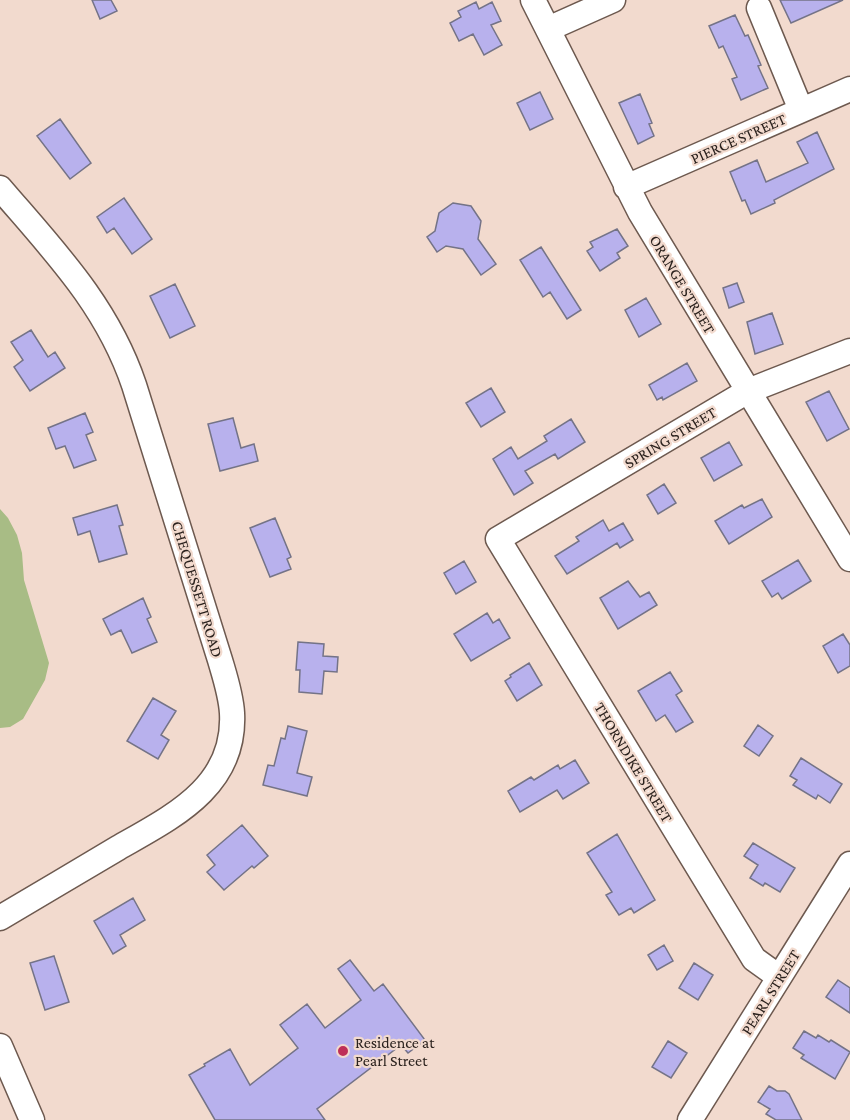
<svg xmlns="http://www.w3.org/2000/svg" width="850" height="1120" font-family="'Crimson Pro',serif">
<rect width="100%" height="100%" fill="#f2dace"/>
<!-- green -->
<path fill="#a8bc85" d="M0,509l8,9 9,17 5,18 2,27 25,83 -4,17 -22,39 -13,8 -10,1z"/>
<!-- building -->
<path fill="#b8b1ed" stroke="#747387" stroke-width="1.5" d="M92,0h19l6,11 -17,8z
M780,0h63l-52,23z
M476,2l3,7 13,-7 9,19 -10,4 11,20 -18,10 -11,-21 -14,7 -9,-18 11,-6 -3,-6z
M735,15l10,21 3,-1 13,30 -3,1 10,22 -27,12 -9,-21 5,-2 -14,-31 -4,2 -10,-22z
M540,92l13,27 -23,11 -13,-27z
M640,94l12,29 -3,1 5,12 -16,8 -19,-41z
M60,119l31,44 -21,16 -33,-43z
M817,132l17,37 -60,31 1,3 -24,11 -6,-14 -3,1 -12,-29 27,-12 9,22 42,-19 -11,-21z
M124,198l28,41 -20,15 -18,-26 -7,5 -10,-16z
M453,203l18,3 10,15 -3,18 18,25 -15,11 -18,-26 -17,-3 -9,6 -10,-15 8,-6 4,-18z
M617,229l11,17 -11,7 3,5 -20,13 -13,-20 6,-4 -3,-5z
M541,247l40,63 -14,9 -17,-27 -7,5 -23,-37z
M737,283l7,19 -15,6 -6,-20z
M175,284l20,42 -25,12 -20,-42z
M646,298l15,26 -22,13 -14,-27z
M772,313l11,31 -28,10 -8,-32z
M31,330l17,27 7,-5 10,16 -35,23 -16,-24 9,-7 -12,-18z
M687,363l10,18 -34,19 -1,-3 -5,3 -8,-15z
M491,388l14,24 -24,15 -15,-24z
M829,391l20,38 -22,12 -21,-39z
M85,413l8,19 -7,3 10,25 -22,8 -9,-22 -9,3 -8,-21z
M233,418l8,30 13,-4 4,17 -38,10 -12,-47z
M571,419l14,23 -27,17 -3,-5 -30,17 8,12 -19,12 -21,-36 18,-12 7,12 29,-18 -3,-5z
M729,442l13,23 -28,16 -13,-23z
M664,484l12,19 -18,11 -11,-19z
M762,499l10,18 -43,27 -14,-23 27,-16 2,3z
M117,505l6,20 -4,1 8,28 -28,8 -9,-31 -12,4 -5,-17z
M275,518l16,39 -4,2 4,10 -21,8 -20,-49z
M603,520l6,11 14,-8 10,17 -13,8 -3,-5 -50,31 -12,-18 24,-15 -3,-4z
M798,560l13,21 -29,18 -4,-6 -6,4 -10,-16z
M464,561l12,21 -20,12 -12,-21z
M628,581l12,16 9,-5 8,13 -39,24 -18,-31z
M143,598l8,19 -4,2 10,23 -25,11 -11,-23 -10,5 -8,-16z
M487,613l6,10 6,-4 11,19 -39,23 -17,-27z
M843,634l7,11v21l-12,7 -15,-27z
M298,642l26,2 -1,12 15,1 -1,15 -13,-1 -2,23 -23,-2 1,-22h-4z
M529,663l13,22 -25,16 -12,-20 6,-4 -1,-2z
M670,672l12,19 -6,4 17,27 -17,10 -11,-17 -9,6 -18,-30z
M153,698l23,13 -15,24 8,5 -11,19 -31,-18z
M758,725l15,11 -14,20 -15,-10z
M288,726l19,5 -10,42 15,4 -5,19 -44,-11 5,-20 6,1 7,-28 4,1z
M801,758l41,26 -12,19 -12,-8 -2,4 -23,-14 4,-5 -7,-4z
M575,760l14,23 -26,16 -6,-9 -37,22 -12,-21 23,-14 3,3 24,-15 2,4z
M242,825l26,31 -14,12 -2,-2 -28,24 -17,-18 8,-7 -8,-10z
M617,834l38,66 -21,13 -3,-5 -12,7 -13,-20 6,-3 -25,-39z
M753,843l42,25 -15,24 -15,-9 -2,3 -13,-8 8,-13 -14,-9z
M133,898l12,22 -25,15 6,11 -13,8 -19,-33z
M664,945l9,16 -16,9 -9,-15z
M54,956l15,46 -24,8 -15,-47z
M350,960l24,31 9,-7 42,56 -17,13 -7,-8 -84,64 8,11h-110l-26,-45 16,-9 -1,-2 26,-15 20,36 48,-37 -18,-23 27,-21 18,24 36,-28 -23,-31z
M694,963l19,12 -15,25 -19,-12z
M838,980l12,8v25l-24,-16z
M804,1031l12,7 2,-3 11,7 2,-2 19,12 -15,27 -34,-21 3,-3 -11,-7z
M668,1041l19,12 -16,25 -19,-11z
M769,1086l8,5h8l4,3 13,26h-26l-10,-6 4,-5 -12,-7z"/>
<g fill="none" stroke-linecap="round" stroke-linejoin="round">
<!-- minor casing -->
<g stroke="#6d594f" stroke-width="27">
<path id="minor" d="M533,0l107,212 210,347
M759,8l42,102
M548,29l65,-29
M626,187l224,-98
M0,188c54,63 107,117 134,197l86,275c5,17 11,35 12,53 4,74 -60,104 -114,135 -39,23 -79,47 -118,70
M779,977l-25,-18 -256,-420 250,-148 102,-40
M0,1046l32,74
M690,1120l160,-256"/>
</g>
<!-- minor -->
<use href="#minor" stroke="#fff" stroke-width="24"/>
</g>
<!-- markers -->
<circle fill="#be2f57" stroke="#f2dace" stroke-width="2" cx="343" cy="1051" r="6"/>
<g text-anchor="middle" stroke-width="4.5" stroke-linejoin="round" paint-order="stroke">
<!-- street labels -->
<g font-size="16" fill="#2a211d" stroke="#f2dace">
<text transform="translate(738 138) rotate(-24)" y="6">PIERCE STREET</text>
<text transform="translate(683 284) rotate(59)" y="6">ORANGE STREET</text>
<text transform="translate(670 437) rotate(-31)" y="6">SPRING STREET</text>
<text transform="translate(198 589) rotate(73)" y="6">CHEQUESSETT ROAD</text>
<text transform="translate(634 762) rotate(59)" y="6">THORNDIKE STREET</text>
<text transform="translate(770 992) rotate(-58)" y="6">PEARL STREET</text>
</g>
<!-- poi labels -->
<g font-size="16" fill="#2a211d" stroke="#f2dace" text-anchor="start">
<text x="355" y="1048">Residence at<tspan x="355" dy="18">Pearl Street</tspan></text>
</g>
</g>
</svg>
